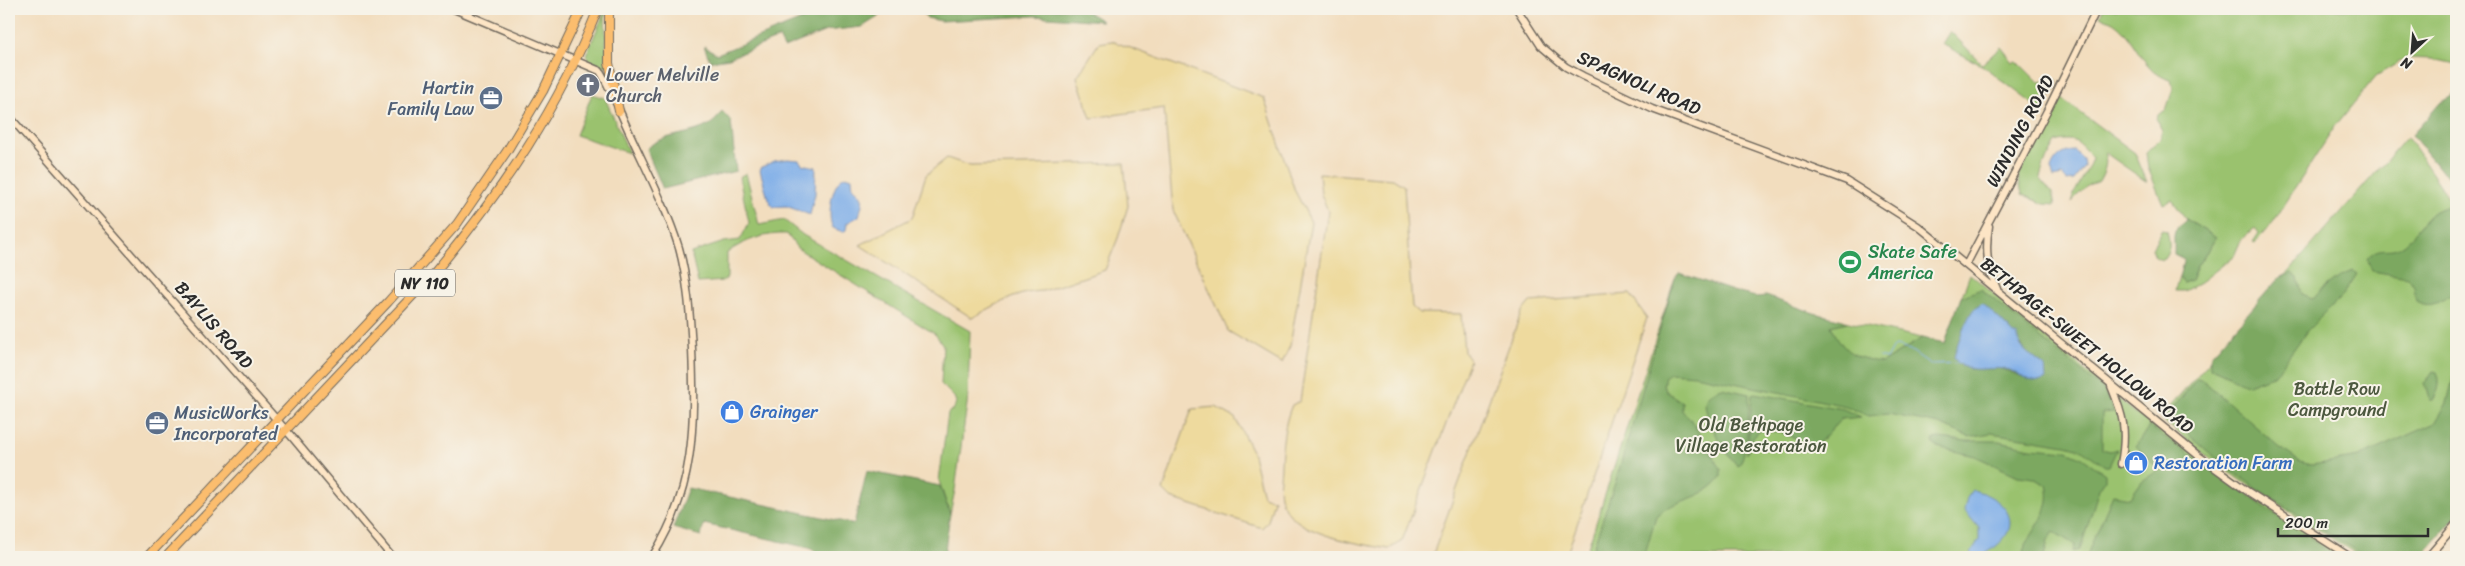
<svg xmlns="http://www.w3.org/2000/svg" width="2465" height="566" font-family="Sriracha,sans-serif">
<rect width="100%" height="100%" fill="#f7f3e8"/>
<filter id="ink" filterUnits="userSpaceOnUse"><feTurbulence type="fractalNoise" baseFrequency=".02" numOctaves="2"/><feDisplacementMap in="SourceGraphic" scale="10" xChannelSelector="R" yChannelSelector="G"/><feConvolveMatrix kernelMatrix="1 2 1 2 8 2 1 2 1" color-interpolation-filters="sRGB"/></filter>
<filter id="wash" filterUnits="userSpaceOnUse"><feTurbulence type="fractalNoise" baseFrequency=".0096" numOctaves="4" result="noise"/><feDisplacementMap in="SourceGraphic" scale="20" xChannelSelector="R" yChannelSelector="G"/><feGaussianBlur stdDeviation="1.12" result="paint"/><feColorMatrix in="noise" values="0 0 0 0 0 0 0 0 0 0 0 0 0 0 0 0 0 1.4 0 .05"/><feComposite in="paint" operator="in"/></filter>
<g filter="url(#wash)">
<rect width="100%" height="100%" fill="#f2ddbe"/>
<!-- green -->
<path fill="#9ac26e" stroke="#62764c" d="M2103,9h353v55l-25,-5 -25,-1 -30,18 -40,49 -62,96 -19,22 -2,-1 6,-9 -4,-5 -14,12 -7,16 -34,27 -15,8h-10l4,-14 4,6 8,-3 6,-14 19,-28 -30,-19 -14,-19 -9,4 -15,-36 -2,-15 14,-14 2,-9 -6,-10 1,-5 9,-5 7,-21 -2,-9c-27,-6 -35,-40 -54,-55 -4,-4 -12,-6 -17,-9z
M605,11l2,55 -3,2 -16,-8 -2,-5z
M1950,31l32,33 19,-17 12,15 4,-1 21,21 19,-2v5l-15,26 -59,-45 -41,-22z
M592,94l13,4 24,55 -53,-18z
M2062,99l73,54 12,29 -43,-30c4,11 1,18 -5,29l-11,4 -17,17c5,-16 16,-28 21,-44 -12,-14 -16,-22 -36,-16l-12,22 -4,14 12,15 3,12 -11,-1 -22,-10 -4,-18 33,-57 5,-15z
M2407,137l44,64h5v310l-38,46h-57l-109,-69 -49,-35 -43,-35z
M746,173l13,52 25,-5 19,15 167,96 -2,66 -13,93 -5,24 -11,-33 9,-68 6,-4 2,-7 -2,-5 -13,-13 2,-39 -8,-11 -138,-86 -10,-14c-21,-1 -43,6 -60,19v25l-4,3 -25,2 -7,-30 33,-11 16,-2 9,-17 -10,-46z
M2161,230l6,1c3,11 4,20 -4,29l-8,-3 -3,-8z
M1970,274l168,141 208,142h-761l90,-279 169,43 78,17 -40,25 -39,-7 89,22z"/>
<!-- forest -->
<path fill="#7ba861" stroke="#536a46" fill-rule="evenodd" d="M829,9h62l-29,18 -36,4 -42,17 -5,-10 -50,20 -19,3 -6,-15 13,8z
M919,9h164l19,12 -68,-5 -93,5 -14,-3z
M2456,94v86l-12,-6 -32,-39 29,-33z
M722,111l9,10 5,50 -73,18 -17,-40c20,-20 62,-10 76,-38z
M2456,203v89c-15,8 -24,18 -40,9l-2,-15 -6,-9 -36,-6 -5,-12c12,-16 21,-5 34,-13 12,-7 19,-23 30,-32 5,-5 18,-8 25,-11z
M2186,219l30,19 -19,28 -6,14 -8,3 -4,-6 5,-18 -10,-5c1,-21 -4,-21 12,-35z
M2353,271l4,3 -13,20 -37,37 -32,44 -27,10 -37,-17v-13l68,-77 13,-5 6,5 4,16 10,4 28,-22z
M1679,273l60,20 17,4 10,-1 48,17 29,7 4,2 -16,4c14,28 21,30 51,37l40,-25 23,5 16,-46 20,-8 123,101 10,22 -12,1v36l8,2 7,-2 -8,17h-4l-24,-17 -15,-4 -75,-12 -22,4 -30,-13 -51,-10 -20,2 -22,-10 -151,-31 -25,-2 -5,4 -2,8 4,7 15,10v9l7,6 32,52v8c-19,25 -44,20 -65,39l-12,41h-54l26,-77 59,-202zM1982,305l26,22 21,29 12,7 -6,18 -39,-14 -27,2c-6,-31 -12,-42 13,-64z
M2456,366v151l-35,40h-55l-110,-69 -33,-24 -57,-48 31,-37 7,2 75,66 21,15 12,3 47,-8 76,-34 12,-20z
M2433,371l4,1c4,10 2,19 -4,28h-3l-6,-16z
M1722,388l27,6c0,14 -1,63 -11,72 -10,-8 -38,-54 -32,-67 3,-6 10,-9 16,-11z
M1754,393l89,16 18,8 -20,2 -23,25 -7,3 -28,-14 -23,-3 -7,7 -6,17 5,-59z
M2149,426l187,131h-250l27,-62 17,3 12,-17 17,-11 -23,-24z
M1939,438l27,3h33l32,7 36,3 14,6 24,17v6l-6,9 -19,61 -7,2 2,-7 -21,-13 -6,9 -4,16h-18l-3,-6c10,-23 31,-40 24,-66l-13,-7 -16,-2 -43,-20 -38,-9 -5,-4 2,-4z
M867,471l73,15 10,28 -6,43h-118l-17,-9 -105,-24 -3,12 -28,-8 15,-40 166,36z"/>
<!-- sand -->
<path fill="#eeda9e" stroke="#8c8264" d="M1112,41l152,57 31,93 16,31 -21,124 -8,17 -54,-32 -55,-121 -9,-102 -73,10 -14,-41 22,-34z
M947,158l23,8 154,-3 4,43 -10,32 -13,32 -62,21c-25,0 -49,15 -71,27l-112,-73 52,-27 14,-43z
M1319,173l74,6 11,7 8,121 7,6 42,1 3,38 6,8 -68,181 -13,8c-31,-6 -102,-14 -109,-53 -2,-9 1,-21 1,-31 1,-19 3,-42 11,-60l8,-4 28,-190 -7,-17z
M1630,294l17,24 -81,239h-134l89,-244 9,-11z
M1216,407l19,11 17,33 11,45 11,4 -6,21 -6,7 -91,-30 -8,-8 29,-81z"/>
<!-- water -->
<path fill="#7eade8" stroke="#546c8a" d="M2075,151l8,8 1,8 -10,13 -7,1 -5,-5 -8,2 -3,-9c4,-11 12,-18 24,-18z
M787,159l12,1 3,4 14,3 -1,27 -5,21 -24,-9 -13,1 -5,-8 -8,-29 2,-3 12,-6z
M846,176l6,2 1,9c13,12 10,13 6,29l-12,7 -1,7 -3,2 -10,-4c-7,-11 -1,-49 13,-52z
M1982,303c4,3 30,28 32,31h3c1,17 18,23 28,33l1,12c-10,7 -22,-2 -32,-7 -19,-10 -46,7 -60,-14 2,-12 12,-38 19,-48 3,-3 7,-4 9,-7z
M1973,490c29,7 54,32 22,57 -8,6 -11,9 -21,8l-3,-3 8,-12v-12l-15,-18 3,-12z"/>
<g fill="none" stroke-linecap="round" stroke-linejoin="round">
<!-- stream -->
<path stroke="#7eade8" stroke-width="1" d="M1879,357l7,2 6,-11 4,-2 14,4 20,14 28,-1"/>
</g>
</g>
<g filter="url(#ink)">
<g fill="none" stroke-linecap="round" stroke-linejoin="round">
<!-- secondary casing -->
<g stroke="#71695e" stroke-width="9">
<path id="secondary" d="M454,9l146,62c12,20 21,44 31,65 17,37 36,73 48,112 9,33 11,67 13,101 3,77 3,141 -40,208
M1517,9l24,37 25,21 17,9 69,33 195,72 71,45 282,231 47,34 103,66
M9,116l283,321 100,120
M1989,226c-4,24 -2,41 8,63
M1966,265l83,-158 48,-98
M2111,386c13,31 16,45 10,78
M2428,557l28,-33"/>
</g>
<!-- primary casing -->
<g stroke="#71695e" stroke-width="10">
<path id="primary" d="M609,9v54l10,48
M147,557l241,-255 69,-78 50,-73 36,-60 39,-82
M166,557l269,-285c68,-82 123,-163 163,-263"/>
</g>
<!-- secondary -->
<use href="#secondary" stroke="#fde5c5" stroke-width="6"/>
<!-- primary -->
<use href="#primary" stroke="#fbbd6e" stroke-width="8"/>
</g>
</g>
<!-- icons -->
<defs>
<g id="church-disc" transform="scale(1.25)"><circle r="9.5" fill="#6b7280" stroke="#f7f3e8"/><path d="M-1.2-6h2.4v3.5h3.3v2.4h-3.3V6h-2.4V-.1h-3.3v-2.4h3.3Z" fill="#fff"/></g>
<g id="office-disc" transform="scale(1.25)"><circle r="9.5" fill="#5c6f8a" stroke="#f7f3e8"/><path d="M-6-3h4V-5.5h4V-3h4V5H-6ZM-1-4.5V-3h2v-1.5ZM-6 0V1H6V0Z" fill="#fff"/></g>
<g id="stadium-disc" transform="scale(1.25)"><circle r="9.5" fill="#2e9e5b" stroke="#f7f3e8"/><path d="M0-5a6.5 5 0 1 0 0 10a6.5 5 0 1 0 0-10ZM-3.5-1.8h7v3.6h-7Z" fill="#fff"/></g>
<g id="shop-disc" transform="scale(1.25)"><circle r="9.5" fill="#3f7fe0" stroke="#f7f3e8"/><path d="M-5-2.5h2.3a2.7 3.5 0 0 1 5.4 0H5L5.5 6h-11ZM-1.5-2.5h3a1.5 2.3 0 0 0-3 0Z" fill="#fff"/></g>
</defs>
<g fill-rule="evenodd">
<use href="#church-disc" x="588" y="85"/>
<use href="#office-disc" x="491" y="98"/>
<use href="#stadium-disc" x="1850" y="262"/>
<use href="#shop-disc" x="732" y="412"/>
<use href="#office-disc" x="157" y="423"/>
<use href="#shop-disc" x="2136" y="463"/>
</g>
<g text-anchor="middle" stroke-width="4" stroke-linejoin="round" paint-order="stroke">
<!-- shield labels -->
<rect fill="#f7f3e8" stroke="#686764" stroke-width="1" x="395" y="269.5" width="60" height="27" rx="4"/>
<g font-size="16" font-weight="bold" fill="#2b2b2b">
<text x="425" y="289">NY 110</text>
</g>
<!-- worship labels -->
<g font-size="18" fill="#5b616d" stroke="#f7f3e8" text-anchor="start">
<text x="606" y="81">Lower Melville<tspan x="606" dy="21">Church</tspan></text>
</g>
<!-- street labels -->
<g font-size="18" fill="#2b2b2b" stroke="#f7f3e8">
<text transform="translate(1639 83) rotate(24)" y="6">SPAGNOLI ROAD</text>
<text transform="translate(2020 131) rotate(-62)" y="6">WINDING ROAD</text>
<text transform="translate(214 325) rotate(49)" y="6">BAYLIS ROAD</text>
<text transform="translate(2087 345) rotate(39)" y="6">BETHPAGE-SWEET HOLLOW ROAD</text>
</g>
<!-- service labels -->
<g font-size="18" fill="#4e5e75" stroke="#f7f3e8" text-anchor="end">
<text x="474" y="94">Hartin<tspan x="474" dy="21">Family Law</tspan></text>
<text x="174" y="419" text-anchor="start">MusicWorks<tspan x="174" dy="21">Incorporated</tspan></text>
</g>
<!-- leisure labels -->
<g font-size="18" fill="#27864d" stroke="#f7f3e8" text-anchor="start">
<text x="1868" y="258">Skate Safe<tspan x="1868" dy="21">America</tspan></text>
</g>
<!-- park labels -->
<g font-size="18" fill="#4c583f" stroke="#f7f3e8">
<text x="2337" y="395">Battle Row<tspan x="2337" dy="21">Campground</tspan></text>
<text x="1751" y="431">Old Bethpage<tspan x="1751" dy="21">Village Restoration</tspan></text>
</g>
<!-- shop labels -->
<g font-size="18" fill="#366cbe" stroke="#f7f3e8" text-anchor="start">
<text x="750" y="418">Grainger</text>
<text x="2154" y="469">Restoration Farm</text>
</g>
</g>
<!-- margin -->
<rect width="2465" height="566" fill="none" stroke="#f7f3e8" stroke-width="30"/>
<!-- north arrow -->
<g transform="translate(2412 52) rotate(206)" stroke="#f7f3e8" stroke-width="4" paint-order="stroke">
<path d="M0-4L9 19L0 12L-9 19Z" fill="#2b2b2b"/>
<text y="-8" font-size="14" font-weight="bold" text-anchor="middle" fill="#2b2b2b">N</text>
</g>
<!-- scale -->
<path d="M2278 528v8h150v-8" fill="none" stroke="#2b2b2b" stroke-width="2.5"/>
<text x="2285" y="528" font-size="15" fill="#2b2b2b" stroke="#f7f3e8" stroke-width="4" paint-order="stroke">200 m</text>
</svg>
